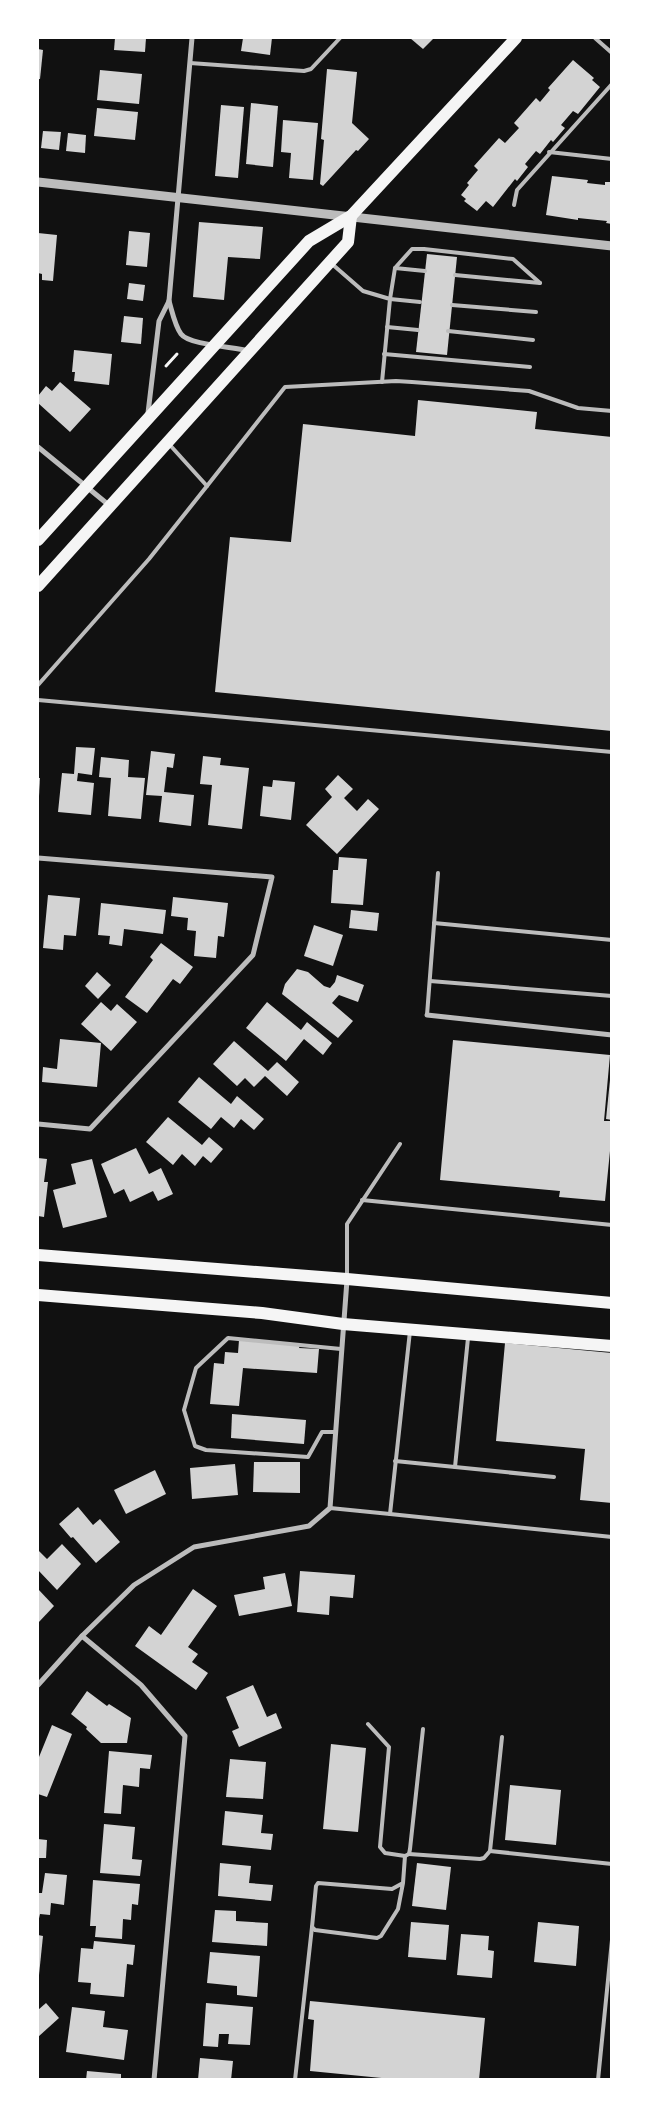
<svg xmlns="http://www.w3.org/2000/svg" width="649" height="2117" font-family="Signika,sans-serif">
  <rect width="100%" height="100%" fill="#111"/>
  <!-- building -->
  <g fill="#d3d3d3">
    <path d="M115 38H146L145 52 114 50Z"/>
    <path d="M243 38H272L270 55 241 51Z"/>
    <path d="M410 38H434L423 49Z"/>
    <path d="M38 49 43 50 40 79H38Z"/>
    <path d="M573 60 594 78 592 80 600 87 578 114 573 111 561 125 565 128 553 142 551 140 540 154 536 151 525 164 528 167 517 181 515 179 493 207 486 201 477 211 464 201 466 199 461 195 469 185 467 183 478 170 474 166 499 138 505 143 519 128 514 123 536 98 540 102 550 90 548 88Z"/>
    <path d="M327 69 357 72 352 123 369 139 358 151 356 150 323 186 320 184 324 140 321 139Z"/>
    <path d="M100 70 142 74 139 104 97 100Z"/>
    <path d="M251 103 278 106 273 167 246 164Z"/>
    <path d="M221 105 244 107 238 178 215 176Z"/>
    <path d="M97 108 138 112 135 140 94 136Z"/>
    <path d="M283 120 318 123 313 180 289 178 291 153 281 152Z"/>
    <path d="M43 131 61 132 59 150 41 148Z"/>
    <path d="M68 133 86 135 85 153 66 151Z"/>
    <path d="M552 176 588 180 587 183 605 185V182H612V224L606 223 607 221 578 218V220L546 215Z"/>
    <path d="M199 222 263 227 260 259 228 257 224 300 193 297Z"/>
    <path d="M129 231 150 233 147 267 126 265Z"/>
    <path d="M38 233 57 235 53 281 42 280V274L38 273Z"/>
    <path d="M427 254 457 257 447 355 416 352Z"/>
    <path d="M129 283 145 285 143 301 127 299Z"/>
    <path d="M124 316 143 318 141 344 121 342Z"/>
    <path d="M74 350 112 354 109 385 74 381 75 372H72Z"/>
    <path d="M60 382 91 409 70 432 38 403V396L46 386 52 391Z"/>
    <path d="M418 400 537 412 535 429 612 437V731L215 692 230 537 291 542 303 424 415 436Z"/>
    <path d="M76 747 95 748 92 775 78 773 77 781 94 783 91 815 58 812 62 773 74 774Z"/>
    <path d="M151 751 175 754 173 768 167 767 164 792 194 795 191 826 159 822 162 796 146 795Z"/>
    <path d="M203 756 221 758 220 765 249 768 242 829 208 825 212 785 200 784Z"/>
    <path d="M101 757 129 760 128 777 145 778 141 819 108 816 111 778 99 777Z"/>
    <path d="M338 775 353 789 344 798 357 811 368 799 379 809 337 854 306 825 332 797 325 789Z"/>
    <path d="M38 778H40L39 796H38Z"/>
    <path d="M273 780 295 782 291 820 260 816 263 786 272 787Z"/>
    <path d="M339 857 367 859 363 905 331 903 333 870H338Z"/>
    <path d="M48 895 80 898 76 936 64 935 63 950 43 948Z"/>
    <path d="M173 897 228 903 224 937 218 936 216 958 194 956 196 931 187 930 188 918 171 916Z"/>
    <path d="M101 903 166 910 163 934 124 929 122 946 109 944 110 936 98 935Z"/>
    <path d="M351 910 379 913 377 931 349 928Z"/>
    <path d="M314 925 343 935 333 966 304 956Z"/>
    <path d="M161 943 193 967 180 984 173 979 147 1013 125 997 153 960 150 957Z"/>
    <path d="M297 969 308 972 324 986 330 988 335 982 337 975 364 985 358 1002 339 995 332 1003 353 1021 338 1038 282 994 285 984Z"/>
    <path d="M97 972 111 985 98 999 85 986Z"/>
    <path d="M101 1002 111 1011 117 1004 137 1022 111 1051 81 1024Z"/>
    <path d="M267 1002 301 1030 307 1022 332 1043 323 1055 304 1039 286 1061 246 1028Z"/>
    <path d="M60 1039 101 1043 97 1087 42 1082 43 1067 57 1069Z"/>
    <path d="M453 1040 610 1055 604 1121H612V1131L605 1201 559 1197 560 1191 440 1180Z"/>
    <path d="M234 1041 268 1071 277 1062 299 1082 287 1096 265 1076 254 1087 245 1078 237 1086 213 1064Z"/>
    <path d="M199 1077 231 1104 237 1096 264 1119 254 1130 241 1119 234 1128 221 1117 211 1129 178 1102Z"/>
    <path d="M610 1080H612V1120L606 1119Z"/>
    <path d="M168 1117 202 1145 209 1137 223 1149 211 1163 203 1156 195 1166 182 1154 173 1165 146 1142Z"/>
    <path d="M136 1148 149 1174 161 1168 173 1194 158 1201 153 1191 130 1202 124 1189 114 1194 101 1164Z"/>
    <path d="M38 1158 47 1159 44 1182H48L44 1217 38 1216Z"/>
    <path d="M92 1159 107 1217 63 1228 53 1190 76 1184 71 1164Z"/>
    <path d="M239 1340 300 1345 299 1348 319 1349 317 1373 243 1368 239 1406 210 1404 214 1363 224 1364 225 1352 238 1353Z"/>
    <path d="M505 1343 612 1353V1503L580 1500 585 1449 496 1441Z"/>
    <path d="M232 1414 306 1420 304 1444 231 1438Z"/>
    <path d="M254 1462H300V1493L253 1492Z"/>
    <path d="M235 1464 238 1495 192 1499 190 1468Z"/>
    <path d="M155 1470 166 1494 126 1514 114 1490Z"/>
    <path d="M78 1507 93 1525 100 1519 120 1542 96 1563 73 1537 71 1538 59 1524Z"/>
    <path d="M62 1544 81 1564 57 1590 38 1570V1550L47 1559Z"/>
    <path d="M300 1571 355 1575 353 1598 330 1596 329 1615 297 1612Z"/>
    <path d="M285 1573 292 1606 239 1616 234 1595 265 1589 263 1577Z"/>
    <path d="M38 1589 54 1606 38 1623Z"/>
    <path d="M193 1589 217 1606 188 1647 198 1654 192 1662 208 1673 196 1690 135 1646 149 1626 161 1635Z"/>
    <path d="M253 1685 267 1717 276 1713 282 1728 239 1747 232 1731 239 1728 226 1697Z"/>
    <path d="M87 1691 107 1706 109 1704 131 1718 127 1743H101L86 1729 87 1727 71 1714Z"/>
    <path d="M52 1725 72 1734 47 1797 38 1794V1756L39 1757Z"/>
    <path d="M331 1744 366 1748 358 1832 323 1829Z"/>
    <path d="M109 1751 152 1755 150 1769 140 1768 139 1787 123 1785 121 1814 104 1813Z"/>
    <path d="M230 1759 266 1762 263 1799 226 1797Z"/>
    <path d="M510 1785 561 1790 556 1845 505 1840Z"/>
    <path d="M225 1811 263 1815 261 1833 273 1834 271 1850 222 1845Z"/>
    <path d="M104 1824 135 1827 132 1859 142 1860 140 1876 100 1873Z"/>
    <path d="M38 1839 47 1840 46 1858H38Z"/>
    <path d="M220 1863 251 1866 249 1883 273 1885 271 1901 218 1896Z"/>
    <path d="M417 1863 451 1867 446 1910 412 1906Z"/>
    <path d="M45 1873 67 1875 64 1905 51 1903 50 1915 40 1914 38 1923V1893H42Z"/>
    <path d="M93 1880 140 1884 138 1905 132 1904 131 1920 123 1919 122 1939 95 1937 96 1926H90Z"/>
    <path d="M215 1910 236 1911V1921L268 1923 267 1946 212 1942Z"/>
    <path d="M411 1922 449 1925 446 1960 408 1957Z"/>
    <path d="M538 1922 579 1926 576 1966 534 1962Z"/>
    <path d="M461 1934 489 1936 488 1950 494 1951 492 1978 457 1975Z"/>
    <path d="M38 1935 43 1936 39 1975H38Z"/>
    <path d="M94 1941 135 1945 133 1965 127 1964 124 1997 90 1994 91 1983 78 1982 81 1948 93 1949Z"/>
    <path d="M210 1952 260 1956 257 1997 237 1995V1986L207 1983Z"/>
    <path d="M310 2001 485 2018 479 2080H402L310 2071 314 2020 308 2019Z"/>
    <path d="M46 2003 59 2018 38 2037V2010Z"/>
    <path d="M206 2003 253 2007 250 2045 228 2044 229 2034H219L218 2047 203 2046Z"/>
    <path d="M72 2007 105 2011 103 2027 128 2030 124 2060 66 2052Z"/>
    <path d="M200 2058 233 2061 231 2080H198Z"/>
    <path d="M87 2071 121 2074V2080H86Z"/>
  </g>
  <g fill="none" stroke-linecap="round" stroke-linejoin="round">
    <!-- path -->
    <path stroke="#f5f5f5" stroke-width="3" d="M166 366 177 354"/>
    <!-- service -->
    <g stroke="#bcbcbc" stroke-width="4">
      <path d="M595 38 612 53"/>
      <path d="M190 63 304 71 311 69 340 38"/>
      <path d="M549 152 612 159"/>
      <path d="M514 205 517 190 612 84"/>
      <path d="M332 264 363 291 390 299 382 382"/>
      <path d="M395 268 412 249H424L513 259 540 283"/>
      <path d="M455 275 540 283"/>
      <path d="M420 302 390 299 395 268 425 271"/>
      <path d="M452 305 536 312"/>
      <path d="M387 327 418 330"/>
      <path d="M448 331 533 340"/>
      <path d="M384 354 530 367"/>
      <path d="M169 444 207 486 285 387 396 381 412 382 529 391 578 408 612 411"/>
      <path d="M38 685 149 559 207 486"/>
      <path d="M38 700 612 752"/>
      <path d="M434 923 612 940"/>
      <path d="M430 981 612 996"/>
      <path d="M427 1015 438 873"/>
      <path d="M362 1200 612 1225"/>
      <path d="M347 1276V1224L400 1144"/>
      <path d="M410 1331 390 1514 612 1537"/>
      <path d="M336 1432H322L308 1457 206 1450 195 1446 184 1410 196 1368 228 1338 341 1349"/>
      <path d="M395 1461 554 1477"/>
      <path d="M455 1467 468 1338"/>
      <path d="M330 1508 390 1514"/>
      <path d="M368 1724 389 1747 380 1847 385 1853 405 1856 409 1854 410 1849 423 1729"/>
      <path d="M490 1851 612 1864"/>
      <path d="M409 1854 480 1859 484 1858 490 1851 502 1737"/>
      <path d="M403 1883 392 1889 318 1883 316 1886 312 1927 315 1930 377 1938 381 1936 398 1909 403 1883 405 1856"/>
      <path d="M295 2080 312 1927"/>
      <path d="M598 2080 612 1940"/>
    </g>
    <!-- minor -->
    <g stroke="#bcbcbc" stroke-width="5">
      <path d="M169 301C172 311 175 326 181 334 189 345 234 347 249 351"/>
      <path d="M148 413 159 321 169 301 192 38"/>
      <path d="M38 447 110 506"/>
      <path d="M38 858 272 877 253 955 90 1129 38 1124"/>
      <path d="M427 1015 612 1035"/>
      <path d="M82 1636 141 1685 185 1736 154 2080"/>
      <path d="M38 1685 82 1636 134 1585 194 1547 309 1526 330 1508 347 1280"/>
    </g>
    <!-- tertiary -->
    <path stroke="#bcbcbc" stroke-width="9" d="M38 182 612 246"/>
    <!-- primary -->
    <g stroke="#f5f5f5" stroke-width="12">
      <path d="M38 540 309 241 351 216 516 38"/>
      <path d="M38 586 348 242 351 216"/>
      <path d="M38 1255 347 1279 612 1303"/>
      <path d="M38 1295 262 1313 343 1324 612 1346"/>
    </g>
  </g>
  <!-- border -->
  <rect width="649" height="2117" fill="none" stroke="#ffffff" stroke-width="78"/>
</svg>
